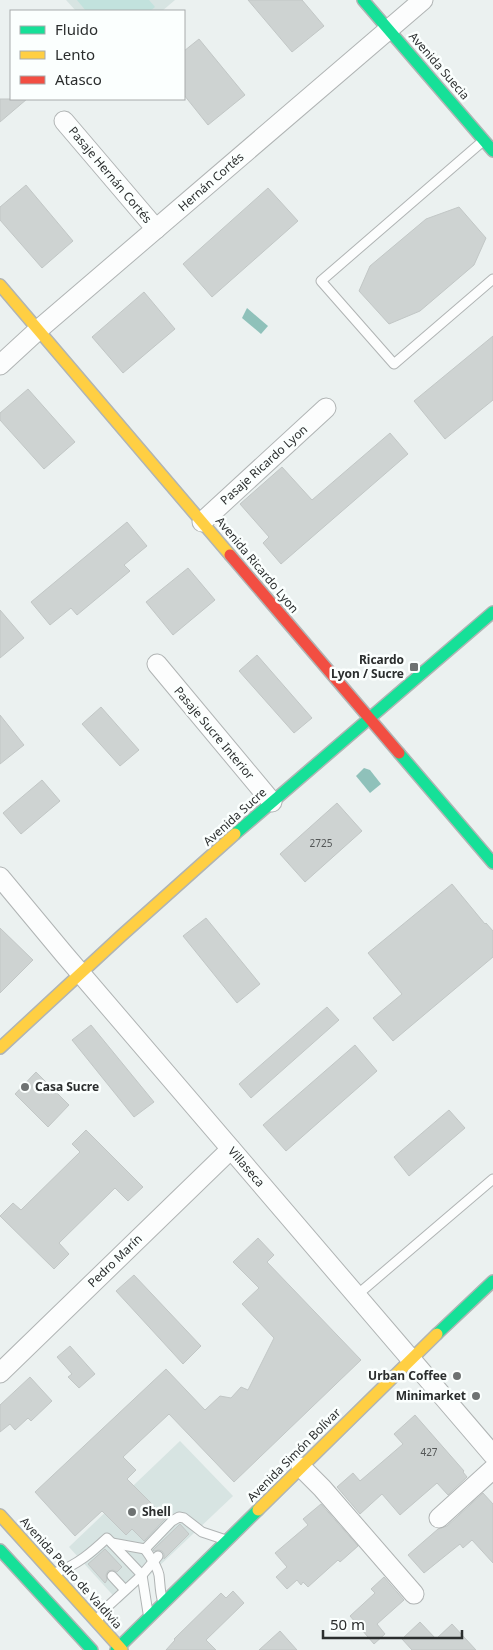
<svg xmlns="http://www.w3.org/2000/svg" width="493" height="1650" font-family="'Noto Sans',sans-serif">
  <rect width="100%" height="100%" fill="#ebf1f0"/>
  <!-- built -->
  <g fill="#d7e4e2">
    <path d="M66 0H175L162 11H76Z"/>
    <path d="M180 1441 233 1496 120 1603 69 1547Z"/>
  </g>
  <!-- green -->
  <path fill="#c2e2dd" d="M77 0H149L155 7 150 11H86Z"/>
  <!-- water -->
  <g fill="#8fc1ba">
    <path d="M247 308 268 326 261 334 242 318Z"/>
    <path d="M364 768 370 770 381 784 370 793 356 776Z"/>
  </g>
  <!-- building -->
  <g fill="#ced3d2" stroke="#c2c7c6">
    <path d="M248 0H302L324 26 292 52Z"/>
    <path d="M199 39 245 95 208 125 184 95V51Z"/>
    <path d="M0 99H27L0 122Z"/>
    <path d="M26 185 73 241 42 268 0 220V207Z"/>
    <path d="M268 188 298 221 212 297 183 264Z"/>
    <path d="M459 207 486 238 474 265 420 311 389 324 359 291 370 266 426 219Z"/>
    <path d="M144 292 175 329 123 373 92 337Z"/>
    <path d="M493 336V400L445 439 414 401Z"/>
    <path d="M28 389 75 442 44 469 0 420V413Z"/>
    <path d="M390 433 408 454 281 564 263 543 269 537 240 504 282 467 312 500Z"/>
    <path d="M127 522 147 546 124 565 130 571 77 615 71 608 50 625 31 602Z"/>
    <path d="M188 568 215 600 173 635 146 602Z"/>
    <path d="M0 610 24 638 0 658Z"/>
    <path d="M257 655 312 718 294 733 239 671Z"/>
    <path d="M101 707 139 750 120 766 82 724Z"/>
    <path d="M0 715 24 745 0 764Z"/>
    <path d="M42 780 60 801 21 834 3 813Z"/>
    <path d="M337 803 362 831 305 882 280 854Z"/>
    <path d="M452 884 485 924 486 923 493 931V957L393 1041 373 1018 402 994 368 953Z"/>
    <path d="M206 918 260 984 237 1003 183 936Z"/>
    <path d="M0 928 33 960 0 993Z"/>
    <path d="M327 1007 339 1020 251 1098 239 1084Z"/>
    <path d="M91 1025 154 1102 134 1117 72 1040Z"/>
    <path d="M355 1045 377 1071 286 1151 263 1125Z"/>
    <path d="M36 1072 69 1105 48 1127 15 1094Z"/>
    <path d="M449 1110 465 1128 409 1176 394 1157Z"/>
    <path d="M86 1130 143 1187 128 1201 115 1188 59 1243 69 1254 54 1269 0 1216 13 1203 21 1210 80 1152 72 1144Z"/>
    <path d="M258 1238 274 1255 267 1262 361 1360 234 1482 169 1414 123 1457 136 1470 127 1479 166 1518 144 1541 132 1529 126 1535 102 1511 75 1536 35 1492 166 1369 205 1410 220 1396 231 1398 241 1387 248 1390 274 1338 242 1304 259 1288 233 1262Z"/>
    <path d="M134 1275 201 1346 183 1364 116 1291Z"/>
    <path d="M70 1346 95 1374 79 1388 68 1377 72 1374 57 1357Z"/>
    <path d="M30 1377 52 1401 31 1421 28 1418 15 1430 10 1424 0 1432V1405Z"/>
    <path d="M415 1415 464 1471 463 1472 467 1477 448 1495 437 1483 400 1515 382 1494 360 1514 337 1487 353 1473 360 1481 403 1444 394 1434Z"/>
    <path d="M483 1493 493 1504V1563L472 1540 463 1548 460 1544 424 1573 408 1555 438 1529 447 1526Z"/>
    <path d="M321 1504 358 1546 340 1562 338 1560 308 1587 303 1582 301 1585 297 1580 287 1589 276 1577 287 1567 275 1553 308 1525 303 1519Z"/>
    <path d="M180 1524 189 1534 164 1559V1554L162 1551 159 1550 154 1551 153 1550Z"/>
    <path d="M105 1549 122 1567 117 1572 113 1570 108 1571 106 1575 107 1580 105 1583 88 1564Z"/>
    <path d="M384 1577 404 1600 377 1624 385 1634 374 1644 350 1616 375 1593 371 1589Z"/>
    <path d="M233 1591 244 1603 206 1640 216 1650H166L175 1640 174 1639 221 1593 226 1598Z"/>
    <path d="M420 1622 436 1639 452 1624 476 1650H412L402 1639Z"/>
    <path d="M280 1631 297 1650H259Z"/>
  </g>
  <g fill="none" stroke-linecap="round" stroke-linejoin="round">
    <!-- lane casing -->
    <g stroke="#b0b4b4" stroke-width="11">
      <g id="lane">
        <path d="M483 141 321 281 394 364 493 279"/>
        <path d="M357 1295 493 1179"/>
        <path d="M112 1543 145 1549 172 1521 179 1517 184 1518 202 1532 223 1539"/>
        <path d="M145 1549C150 1557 157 1565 159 1575 160 1583 160 1591 162 1599"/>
        <path d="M57 1572C77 1565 92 1552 107 1538L142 1575 148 1613"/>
        <path d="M112 1576 125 1590"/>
        <path d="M98 1619 106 1608 142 1575 158 1556"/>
      </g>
    </g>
    <!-- street casing -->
    <g stroke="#b0b4b4" stroke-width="21">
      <g id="street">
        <path d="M64 121 156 229"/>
        <path d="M0 365 38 330 423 0"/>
        <path d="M202 522 326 408"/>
        <path d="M157 664 272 802"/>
        <path d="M0 877 64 954 493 1455"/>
        <path d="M0 1373 231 1149"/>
        <path d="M301 1467 322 1488 414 1594"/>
        <path d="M439 1518 493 1469"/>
      </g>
    </g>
    <!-- fast casing -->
    <g stroke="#b0b4b4" stroke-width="14">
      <g id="fast">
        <path d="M363 0 493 151"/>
        <path d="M399 753 493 863"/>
        <path d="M235 834 493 612"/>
        <path d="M437 1334 493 1281"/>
        <path d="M0 1550 92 1650"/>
        <path d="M116 1650 258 1510"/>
      </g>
    </g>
    <!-- slow casing -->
    <g stroke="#b0b4b4" stroke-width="14">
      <g id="slow">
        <path d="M0 285 230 555"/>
        <path d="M0 1048 121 936 235 834"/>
        <path d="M258 1510 437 1334"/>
        <path d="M0 1515 122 1650"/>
      </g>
    </g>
    <!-- jam casing -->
    <g stroke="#b0b4b4" stroke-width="14">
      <path id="jam" d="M230 555 399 753"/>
    </g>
    <!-- lane -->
    <use href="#lane" stroke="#fcfdfd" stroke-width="9"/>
    <!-- street -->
    <use href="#street" stroke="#fcfdfd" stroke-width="19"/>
    <!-- fast -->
    <use href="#fast" stroke="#16e098" stroke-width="11"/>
    <!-- slow -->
    <use href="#slow" stroke="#ffcf43" stroke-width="11"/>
    <!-- jam -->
    <use href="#jam" stroke="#f24e42" stroke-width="11"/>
  </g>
  <!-- markers -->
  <g fill="#6e7272" stroke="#fbfffe" stroke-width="2">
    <rect x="409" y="662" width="10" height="10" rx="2.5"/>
    <circle cx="25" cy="1087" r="5"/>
    <circle cx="457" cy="1376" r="5"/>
    <circle cx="476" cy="1396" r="5"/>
    <circle cx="132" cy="1512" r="5"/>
  </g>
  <g text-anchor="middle" stroke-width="5" stroke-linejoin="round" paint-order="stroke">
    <!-- number labels -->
    <g font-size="10" fill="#545757">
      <text x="321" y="847">2725</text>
      <text x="429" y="1456">427</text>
    </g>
    <!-- street labels -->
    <g font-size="12" fill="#2b2e2e" stroke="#fbfffe">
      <text transform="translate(439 66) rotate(49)" y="4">Avenida Suecia</text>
      <text transform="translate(110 175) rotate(50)" y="4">Pasaje Hernán Cortés</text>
      <text transform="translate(211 182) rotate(-41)" y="4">Hernán Cortés</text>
      <text transform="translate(264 465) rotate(-42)" y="4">Pasaje Ricardo Lyon</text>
      <text transform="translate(257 565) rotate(50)" y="4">Avenida Ricardo Lyon</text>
      <text transform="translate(214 733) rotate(50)" y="4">Pasaje Sucre Interior</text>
      <text transform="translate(235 817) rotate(-42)" y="4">Avenida Sucre</text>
      <text transform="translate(246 1167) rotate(49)" y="4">Villaseca</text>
      <text transform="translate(115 1261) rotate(-44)" y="4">Pedro Marín</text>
      <text transform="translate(294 1455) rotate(-45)" y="4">Avenida Simón Bolívar</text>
      <text transform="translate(71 1573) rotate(48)" y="4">Avenida Pedro de Valdivia</text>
    </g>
    <!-- poi labels -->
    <g font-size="12" font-weight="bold" fill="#2b2e2e" stroke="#fbfffe" text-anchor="end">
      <text x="404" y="664">Ricardo<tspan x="404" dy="14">Lyon / Sucre</tspan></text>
      <text x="35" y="1091" text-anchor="start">Casa Sucre</text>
      <text x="447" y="1380">Urban Coffee</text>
      <text x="466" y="1400">Minimarket</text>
      <text x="142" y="1516" text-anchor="start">Shell</text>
    </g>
  </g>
  <!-- legend -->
  <rect x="10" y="10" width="175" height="90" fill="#fbfffe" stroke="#a8abab"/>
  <rect x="20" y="26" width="25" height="8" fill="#16e098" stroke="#a8abab"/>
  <text x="55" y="35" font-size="15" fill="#2b2e2e">Fluido</text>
  <rect x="20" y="51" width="25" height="8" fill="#ffcf43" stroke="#a8abab"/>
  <text x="55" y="60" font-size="15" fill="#2b2e2e">Lento</text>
  <rect x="20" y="76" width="25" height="8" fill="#f24e42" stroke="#a8abab"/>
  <text x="55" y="85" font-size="15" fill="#2b2e2e">Atasco</text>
  <!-- scale -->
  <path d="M323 1630v8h139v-8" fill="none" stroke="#2b2e2e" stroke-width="2.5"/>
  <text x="330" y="1630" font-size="15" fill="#2b2e2e" stroke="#fbfffe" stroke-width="4" paint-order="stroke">50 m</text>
</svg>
